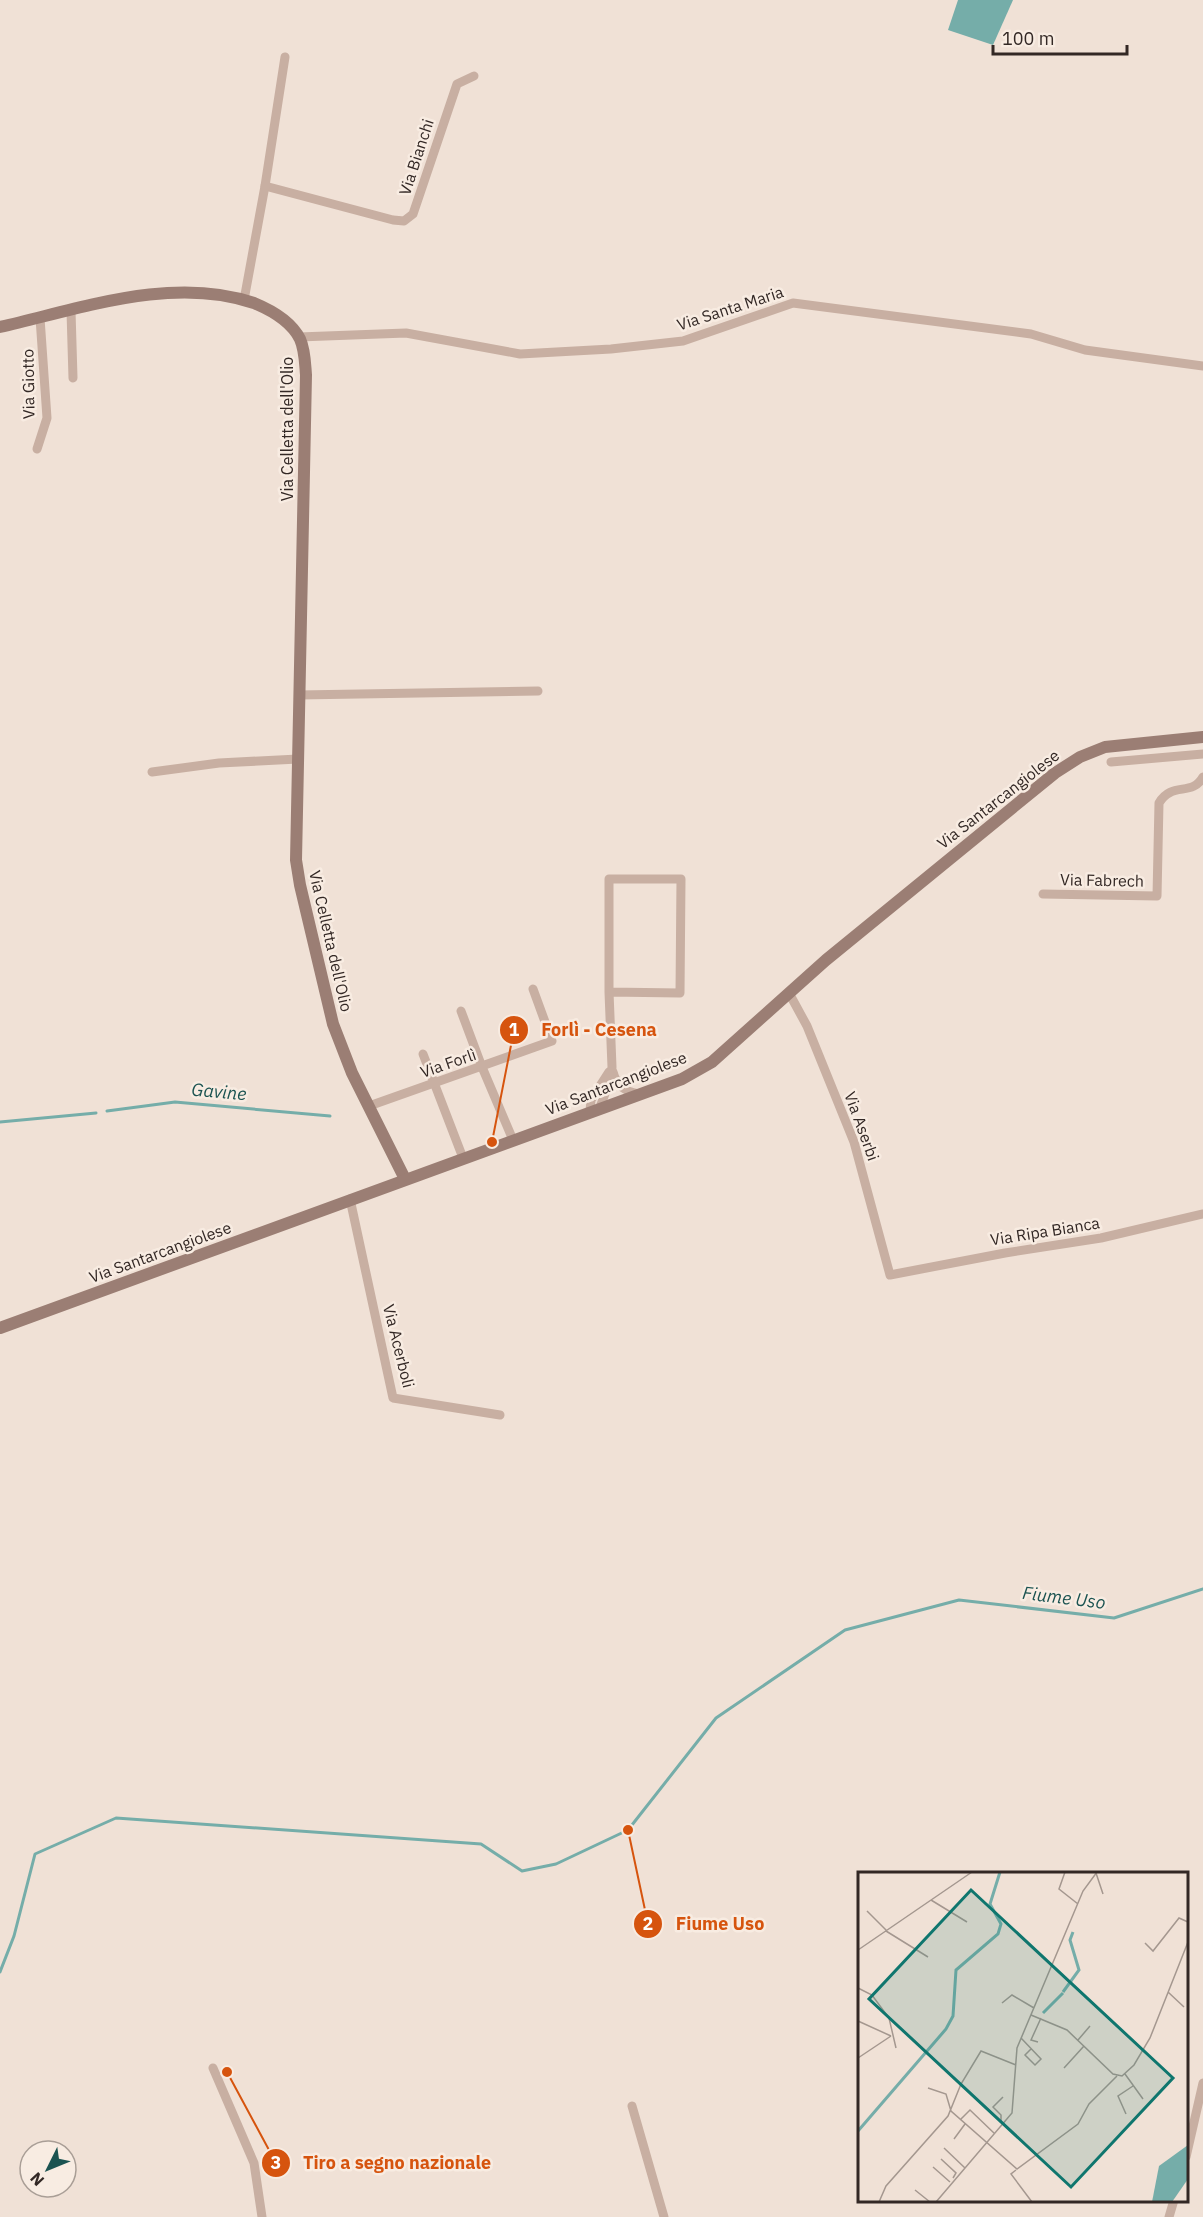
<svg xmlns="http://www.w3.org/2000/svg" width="1203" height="2217" font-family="'IBM Plex Sans',sans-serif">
  <rect width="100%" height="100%" fill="#f0e1d6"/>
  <!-- water -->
  <path fill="#75ada9" d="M958 0H1013L993 45 948 30Z"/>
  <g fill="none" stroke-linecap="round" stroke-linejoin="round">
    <!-- stream -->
    <g stroke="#75ada9" stroke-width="3">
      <path d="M107 1111 175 1102 330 1116"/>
      <path d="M0 1122 96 1113"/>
      <path d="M0 1972 14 1936 35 1854 116 1818 481 1844 522 1871 556 1864 628 1830 716 1718 845 1630 959 1600 1114 1618 1203 1589"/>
    </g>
    <!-- street -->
    <g stroke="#c8afa2" stroke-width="9">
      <path d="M265 186 393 220 404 221 413 214 457 84 474 76"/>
      <path d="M244 300 265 186 285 57"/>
      <path d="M71 311 73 378"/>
      <path d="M299 337 406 333 520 354 611 349 683 341 793 303 1031 334 1085 350 1203 366"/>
      <path d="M37 449 47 418 40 318"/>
      <path d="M299 695 538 691"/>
      <path d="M1111 762 1203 754"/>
      <path d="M152 772 219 763 298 759"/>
      <path d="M1043 894 1157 896 1159 803C1172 781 1192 797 1203 777"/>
      <path d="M789 993 807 1026 854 1142 890 1275 1005 1253 1101 1238 1203 1214"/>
      <path d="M461 1011 482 1067 513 1140"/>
      <path d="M423 1054 463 1158"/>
      <path d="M613 1072C617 1087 625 1091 639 1094"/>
      <path d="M369 1106 552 1041 533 989"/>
      <path d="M600 1107 611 1078 612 1067 609 992V879H681L680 993 609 992"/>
      <path d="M590 1111 591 1100 609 1072"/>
      <path d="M350 1199 393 1398 500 1415"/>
      <path d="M213 2068 254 2163 262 2217"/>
      <path d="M632 2106 664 2217"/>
      <path d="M1186 2157 1203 2083"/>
      <path d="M1169 2217 1174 2200"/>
    </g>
    <!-- secondary -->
    <g stroke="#9b7e74" stroke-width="12">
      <path d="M0 327C80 309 172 275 254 303 271 310 291 321 300 339 305 350 305 363 306 375L296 860 300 885 333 1024 352 1073 405 1179"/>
      <path d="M0 1328 682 1079 712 1062 826 960 1055 773 1080 757 1105 747 1203 737"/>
    </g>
  </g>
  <g text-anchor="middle" stroke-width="5" stroke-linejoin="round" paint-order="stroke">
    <!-- street labels -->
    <g font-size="16" fill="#332825" stroke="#f8ece2">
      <text transform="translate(416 157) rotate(-72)" y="6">Via Bianchi</text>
      <text transform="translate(730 308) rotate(-18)" y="6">Via Santa Maria</text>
      <text transform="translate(28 384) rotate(-91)" y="6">Via Giotto</text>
      <text transform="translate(287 429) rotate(-90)" y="6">Via Celletta dell'Olio</text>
      <text transform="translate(998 799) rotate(-38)" y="6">Via Santarcangiolese</text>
      <text transform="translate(1102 880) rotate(1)" y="6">Via Fabrech</text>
      <text transform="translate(331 941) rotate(77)" y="6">Via Celletta dell'Olio</text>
      <text transform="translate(448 1063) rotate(-19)" y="6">Via Forlì</text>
      <text transform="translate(616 1083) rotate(-21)" y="6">Via Santarcangiolese</text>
      <text transform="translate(862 1126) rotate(70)" y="6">Via Aserbi</text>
      <text transform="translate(1045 1231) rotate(-9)" y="6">Via Ripa Bianca</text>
      <text transform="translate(160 1252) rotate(-20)" y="6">Via Santarcangiolese</text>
      <text transform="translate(399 1346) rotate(76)" y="6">Via Acerboli</text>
    </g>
    <!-- water labels -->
    <g font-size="18" font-style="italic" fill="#1b5351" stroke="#f8ece2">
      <text transform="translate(219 1092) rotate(5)" y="6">Gavine</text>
      <text transform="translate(1064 1598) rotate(7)" y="6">Fiume Uso</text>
    </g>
  </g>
  <!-- overview -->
  <g transform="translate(858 1872)">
    <rect width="330" height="330" fill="#f0e1d6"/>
    <path d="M330 273V307L314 330H294L301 294Z" fill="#75ada9"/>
    <path fill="none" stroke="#75ada9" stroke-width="3" d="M205 120 221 98 212 68 215 60M185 141 205 121M0 259 88 157 95 144 98 98 140 62 143 52 132 32 142 0"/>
    <path fill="none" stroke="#a4978f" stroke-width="1.5" d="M207 0 201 17 220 32M238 1 245 22M73 28 109 50M9 39 29 59M28 59 70 85M287 71 295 79 321 46 330 50M0 78 114 0M0 116 14 123 31 146 38 176M310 120 326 135M144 131 154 123 176 136M173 143 209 158 255 202 264 204 276 193 292 166 330 70M0 149 33 164M163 166 183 187 177 193 167 183 173 177M220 168 232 154M180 170 173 168 183 146M0 186 33 164M206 196 226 174M267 202 285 227M70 216 88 222 93 239 159 297 220 252 231 232 259 204M268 242 260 224 275 214M102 248 112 238 137 262M143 250V243L135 235 145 225M96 267 107 252M86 276 107 296M83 287 98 301 95 306M75 295 92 310M158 298 153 302 174 330M57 318 72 330M21 330 28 314 90 244 103 212 123 179 158 193M78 330 154 241 159 176 225 19 239 0"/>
    <path fill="#0f766e" fill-opacity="0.15" stroke="#0f766e" stroke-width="3" d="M113 18 315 206 213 315 11 127Z"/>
    <rect width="330" height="330" fill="none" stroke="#332825" stroke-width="3"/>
  </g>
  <!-- callouts -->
  <path fill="none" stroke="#d6540e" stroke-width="2" d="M492 1142L514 1030M628 1830L648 1924M227 2072L276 2163"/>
  <g fill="#d6540e" stroke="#f8ece2" stroke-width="2">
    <circle cx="492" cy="1142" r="6"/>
    <circle cx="628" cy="1830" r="6"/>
    <circle cx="227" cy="2072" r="6"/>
    <circle cx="514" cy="1030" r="15"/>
    <circle cx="648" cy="1924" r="15"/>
    <circle cx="276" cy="2163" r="15"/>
  </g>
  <g font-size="18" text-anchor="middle" font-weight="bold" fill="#fff">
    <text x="514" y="1036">1</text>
    <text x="648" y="1930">2</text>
    <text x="276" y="2169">3</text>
  </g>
  <g font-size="18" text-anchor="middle" font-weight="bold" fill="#d6540e" stroke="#f8ece2" stroke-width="5" stroke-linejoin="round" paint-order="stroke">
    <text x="599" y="1036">Forlì - Cesena</text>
    <text x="720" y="1930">Fiume Uso</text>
    <text x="397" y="2169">Tiro a segno nazionale</text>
  </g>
  <!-- north arrow -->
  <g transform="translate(48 2169) rotate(227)"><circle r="28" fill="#f8ece2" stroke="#a99e96" stroke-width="1.5"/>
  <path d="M0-4.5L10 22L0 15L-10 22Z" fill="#1b5351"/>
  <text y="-9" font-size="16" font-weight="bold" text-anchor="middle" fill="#332825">N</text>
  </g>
  <!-- scale -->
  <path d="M993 45v9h134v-9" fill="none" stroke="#332825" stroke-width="3"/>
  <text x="1002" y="45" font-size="18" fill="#332825" stroke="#f8ece2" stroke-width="4.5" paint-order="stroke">100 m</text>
</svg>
